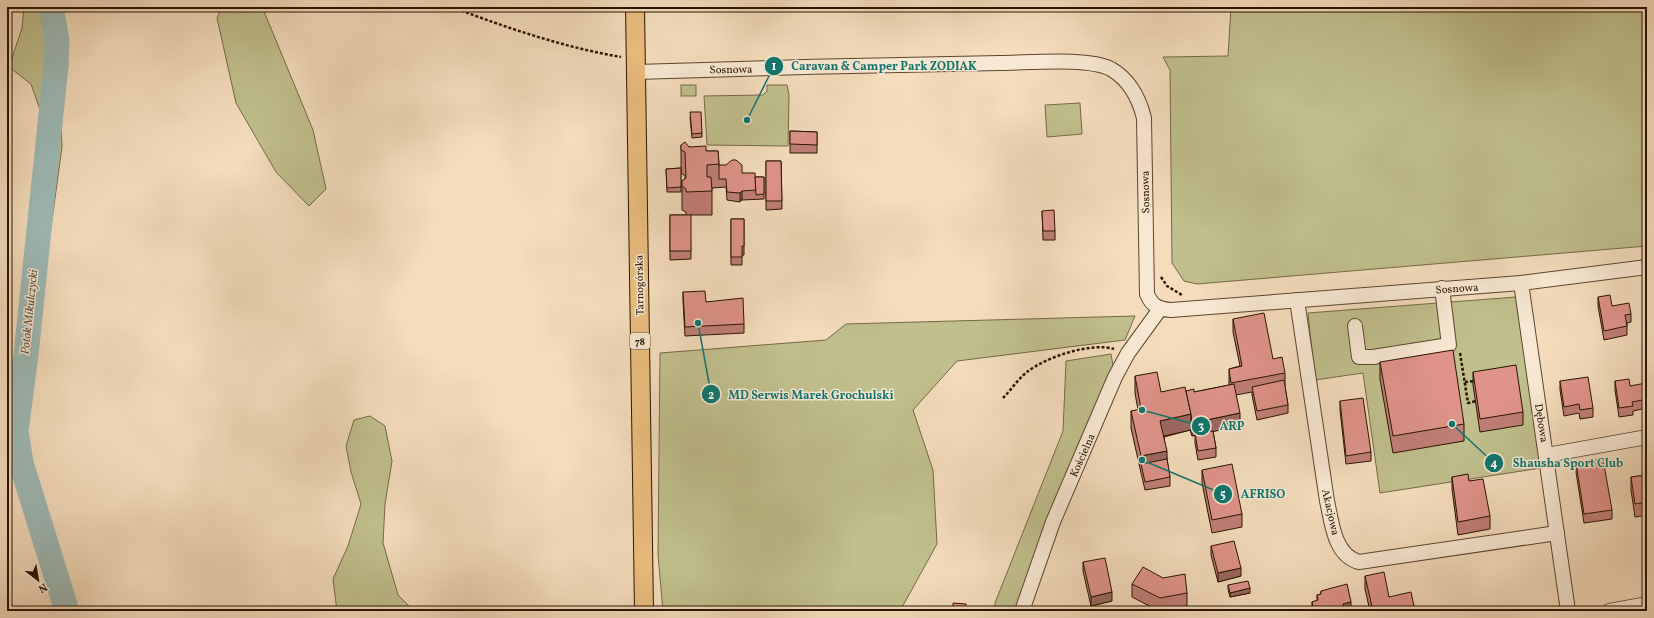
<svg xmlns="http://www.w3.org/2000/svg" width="1654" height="618" font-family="Vollkorn,serif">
  <rect width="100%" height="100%" fill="#f4dcbc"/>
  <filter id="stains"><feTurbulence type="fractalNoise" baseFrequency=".005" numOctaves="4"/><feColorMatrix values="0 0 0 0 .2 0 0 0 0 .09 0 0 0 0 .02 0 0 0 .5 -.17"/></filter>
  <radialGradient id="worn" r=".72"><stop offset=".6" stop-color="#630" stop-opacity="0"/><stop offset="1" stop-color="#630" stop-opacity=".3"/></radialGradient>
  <!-- green -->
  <g fill="#c0bf8d" stroke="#746a46">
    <path d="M24 7H61L64 18 68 65 60 96 62 147 24 424 40 498 75 611H56L13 474 7 441 14 367 43 118 31 84 9 67 22 28Z"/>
    <path d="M222 7H262L263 9 313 130 326 189 309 206 276 172 236 103 217 18Z"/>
    <path d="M1231 7H1647V246L1197 284 1184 281 1172 263 1170 70 1163 57 1228 56Z"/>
    <rect x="681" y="85" width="15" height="11"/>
    <path d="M767 85H787L789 95 788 146 707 145 704 96 763 95 767 91Z"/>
    <path d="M1080 103 1082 134 1047 137 1045 105Z"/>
    <path d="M1516 297 1541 468 1380 493 1363 373 1315 380 1308 313Z"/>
    <path d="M1135 316 1125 340 957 361 913 410 933 470 937 544 900 611H663L658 555 660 353 826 340 846 324Z"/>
    <path d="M1111 354 1115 377 1022 611H994L995 603 1063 431 1066 361Z"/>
    <path d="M370 416 385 426 392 461 385 504 383 543 398 595 414 611H337L333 579 348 546 361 504 351 472 346 446 354 420Z"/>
  </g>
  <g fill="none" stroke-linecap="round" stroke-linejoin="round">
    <!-- river -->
    <path stroke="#9dbab7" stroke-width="25" d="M51 7 57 40 56 66 26 355 16 431 21 463 67 611"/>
    <!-- minor casing -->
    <g stroke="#5c462f" stroke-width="16">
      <g id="minor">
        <path d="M636 72C757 68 879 65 1000 63 1028 63 1088 57 1111 69 1130 80 1139 98 1144 118L1147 294C1152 306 1158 309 1171 310L1521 283 1647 267"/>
        <path d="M1521 283 1568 611"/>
        <path d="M1297 300 1327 501C1332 523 1334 555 1359 562L1557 533"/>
        <path d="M1355 326 1359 357H1373L1449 345 1442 288"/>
        <path d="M1547 455 1647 437"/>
        <path d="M1022 611 1053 522 1115 377 1128 353 1160 309"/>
        <path d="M1609 611 1647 604"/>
      </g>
    </g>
    <!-- major casing -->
    <g stroke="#291400" stroke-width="20">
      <path id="major" d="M635 7 644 611"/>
    </g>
    <!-- path -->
    <g stroke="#291400" stroke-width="2.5" stroke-dasharray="3 2" stroke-linecap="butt">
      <path d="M452 7C507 28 563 47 621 57"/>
      <path d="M1161 277 1167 286 1182 295"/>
      <path d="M1460 353 1468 403 1476 401"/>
      <path d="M1465 382 1475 381"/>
      <path d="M1003 398C1011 390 1018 379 1027 372 1046 357 1091 342 1114 349"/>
    </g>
    <!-- minor -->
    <use href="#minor" stroke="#f8e8d3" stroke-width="14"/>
    <!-- major -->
    <use href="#major" stroke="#eabe7e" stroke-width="18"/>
  </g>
  <!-- wall -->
  <g fill="#c07e77" stroke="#291400">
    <path d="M690 117 702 133V137L692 138Z"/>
    <path d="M790 131 817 132V153H790Z"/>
    <path d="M681 145 706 151H718L719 165 742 173 755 177H764V199L742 200 740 202 727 200 726 187 712 188V215H690L691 259 670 260V215H686V212L682 210V181L685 179V176L681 173Z"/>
    <path d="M766 161H781L782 209 766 210Z"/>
    <path d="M681 168V192H667L666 169Z"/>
    <path d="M1042 211 1055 231V240H1043Z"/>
    <path d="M731 219H744V255H742V265H731Z"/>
    <path d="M683 292 706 302 744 324V333L685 336 683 301Z"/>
    <path d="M1598 297 1612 306 1631 314V322L1627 323V335L1604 340 1598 306Z"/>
    <path d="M1233 319 1273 359 1285 373V386L1288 405V413L1257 420 1252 395V392L1236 395 1240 426 1213 431 1216 448V457L1198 460 1195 443V435L1192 436 1190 430 1164 437 1167 459 1170 477V486L1145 490 1141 473 1131 428V411L1138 410 1135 393V376L1161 392 1186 391 1194 392 1229 385V369L1240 366 1233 332Z"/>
    <path d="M1380 362 1464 424V441L1393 453 1380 379Z"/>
    <path d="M1473 372 1523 412V425L1480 432 1473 385Z"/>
    <path d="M1560 381 1593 408V417L1580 419 1579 413 1564 416 1560 390Z"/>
    <path d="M1615 381 1630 386 1647 388V408L1633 411V415L1619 417 1615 390Z"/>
    <path d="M1340 401 1371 452V461L1346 464 1340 410Z"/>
    <path d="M1576 463 1612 510V519L1584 523 1576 472Z"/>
    <path d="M1202 470 1242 514V527L1212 533 1202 483Z"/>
    <path d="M1647 475V515L1635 517 1631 490V477Z"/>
    <path d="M1452 477 1469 481 1490 516V529L1458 535 1452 489Z"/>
    <path d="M1211 546 1241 576 1218 582 1211 555Z"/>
    <path d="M1083 562 1112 601 1091 606 1083 571Z"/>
    <path d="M1365 576 1389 597 1415 611H1370L1365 589Z"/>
    <path d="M1132 584 1187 593V606L1159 611 1132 597Z"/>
    <path d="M1228 585 1250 593 1230 597 1228 589Z"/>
    <path d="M1321 591 1351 610 1348 611H1312V602L1317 601V595L1321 594Z"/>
  </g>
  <!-- shaded-wall -->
  <g fill="#9c6761" stroke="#291400">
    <path d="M742 191V200L740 202V193Z"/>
    <path d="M1240 413V426L1192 436V423Z"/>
    <path d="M1191 414V430L1160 437V421Z"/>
    <path d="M1167 451V468L1141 464V456Z"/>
    <path d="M1241 568V576L1218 582V573Z"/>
    <path d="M1250 588V593L1230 597V593Z"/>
    <path d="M1112 592V601L1091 606V597Z"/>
    <path d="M1351 602V610L1348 611H1330L1343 604Z"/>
  </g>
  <!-- building -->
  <g fill="#df938a" stroke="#291400">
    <path d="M690 112H701L702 133 692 134Z"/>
    <path d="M790 131 817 132V145L790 144Z"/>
    <path d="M685 142 689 147 706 146V151H718L719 164 707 165V177H711L712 191 686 192V189L682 186V181L686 178 685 152 681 150V145Z"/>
    <path d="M732 160H736L742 165V173H755L756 190 742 191 740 193 727 192 726 179H719V165H726Z"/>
    <path d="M766 161H781L782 201H766Z"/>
    <path d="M681 168V187L667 188 666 169Z"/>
    <path d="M755 177H764V194L756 195Z"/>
    <path d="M1054 210 1055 231H1043L1042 211Z"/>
    <rect x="670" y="215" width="21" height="36"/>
    <path d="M731 219H744V246H742V257H731Z"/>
    <path d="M705 291 706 302 743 298 744 324 685 327 683 292Z"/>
    <path d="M1610 295 1612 306 1629 303 1631 314 1625 315 1627 326 1604 331 1598 297Z"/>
    <path d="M1264 313 1273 359 1282 357 1285 373 1231 383 1229 369 1242 366 1233 319Z"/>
    <path d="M1453 350 1464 424 1393 436 1380 362Z"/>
    <path d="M1516 365 1523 412 1480 419 1473 372Z"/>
    <path d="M1157 372 1161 392 1185 387 1191 414 1160 421 1167 451 1141 456 1131 411 1141 409 1135 376Z"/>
    <path d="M1588 377 1593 408 1580 410 1579 404 1564 407 1560 381Z"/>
    <path d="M1629 379 1630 386 1646 383 1647 388V399L1632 402 1633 406 1619 408 1615 381Z"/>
    <path d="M1284 380 1288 405 1257 411 1252 387Z"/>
    <path d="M1234 384 1240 413 1192 423 1191 414 1186 391 1194 389V392Z"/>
    <path d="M1363 398 1371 452 1346 456 1340 401Z"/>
    <path d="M1213 431 1216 448 1198 451 1195 434Z"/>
    <path d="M1167 459 1170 477 1145 482 1141 464Z"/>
    <path d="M1603 459 1612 510 1584 514 1576 463Z"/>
    <path d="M1232 464 1242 514 1212 520 1202 470Z"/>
    <path d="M1468 474 1469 481 1483 479 1490 516 1458 522 1452 477Z"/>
    <path d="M1647 475V502L1635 504 1631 477Z"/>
    <path d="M1234 541 1241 568 1218 573 1211 546Z"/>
    <path d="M1105 558 1112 592 1091 597 1083 562Z"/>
    <path d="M1143 567 1163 578 1185 574 1187 593 1160 598 1132 584Z"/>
    <path d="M1384 572 1389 597 1411 592 1415 611H1373L1365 576Z"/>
    <path d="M1248 581 1250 588 1230 593 1228 585Z"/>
    <path d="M1347 584 1351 602 1343 604 1344 608 1330 611H1314L1312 602 1318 600 1317 595 1321 594V591Z"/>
    <path d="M953 603 966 604V609L983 610V611H953Z"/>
  </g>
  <g text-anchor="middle" stroke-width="3" stroke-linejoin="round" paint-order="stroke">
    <!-- shield labels -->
    <rect fill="#f8e8d3" stroke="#67543f" stroke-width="1" x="630" y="333" width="20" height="16" rx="3"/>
    <g font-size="10" font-weight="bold" fill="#291400">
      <text x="640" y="345">78</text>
    </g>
    <!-- street labels -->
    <g font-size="11" fill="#291400" stroke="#f8e8d3">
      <text transform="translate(731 69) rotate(-1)" y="4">Sosnowa</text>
      <text transform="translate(1145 192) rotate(-91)" y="4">Sosnowa</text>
      <text transform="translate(639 285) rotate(-91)" y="4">Tarnogórska</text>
      <text transform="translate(1457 288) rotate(-4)" y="4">Sosnowa</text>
      <text transform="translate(1542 423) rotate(81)" y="4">Dębowa</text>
      <text transform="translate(1082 455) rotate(-66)" y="4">Kościelna</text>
      <text transform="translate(1331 512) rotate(77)" y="4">Akacjowa</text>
    </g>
    <!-- water labels -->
    <g font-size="12" font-style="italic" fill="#524e40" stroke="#f8e8d3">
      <text transform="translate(29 312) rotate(-84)" y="4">Potok Mikulczycki</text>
    </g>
  </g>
  <!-- callouts -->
  <path fill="none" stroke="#0f766e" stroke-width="1.5" d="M747 120L774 66M698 323L711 394M1142 410L1201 426M1452 424L1494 463M1142 460L1223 494"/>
  <g fill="#0f766e" stroke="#f8e8d3" stroke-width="1.5">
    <circle cx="747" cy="120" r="4"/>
    <circle cx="698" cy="323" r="4"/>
    <circle cx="1142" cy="410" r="4"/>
    <circle cx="1452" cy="424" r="4"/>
    <circle cx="1142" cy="460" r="4"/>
    <circle cx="774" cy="66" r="10"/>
    <circle cx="711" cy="394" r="10"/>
    <circle cx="1201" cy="426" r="10"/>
    <circle cx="1494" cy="463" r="10"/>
    <circle cx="1223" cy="494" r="10"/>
  </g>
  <g font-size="12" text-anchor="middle" font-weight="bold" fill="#fff">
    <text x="774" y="70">1</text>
    <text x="711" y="399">2</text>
    <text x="1201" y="430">3</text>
    <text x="1494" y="467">4</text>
    <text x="1223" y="498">5</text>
  </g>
  <g font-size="12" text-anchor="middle" font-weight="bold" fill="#0f766e" stroke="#f8e8d3" stroke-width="3" stroke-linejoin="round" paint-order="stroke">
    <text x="884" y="70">Caravan &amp; Camper Park ZODIAK</text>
    <text x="811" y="399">MD Serwis Marek Grochulski</text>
    <text x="1232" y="430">ARP</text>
    <text x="1568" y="467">Shausha Sport Club</text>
    <text x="1263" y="498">AFRISO</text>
  </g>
  <!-- margin -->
  <rect width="1654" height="618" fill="none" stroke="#f4dcbc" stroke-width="24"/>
  <rect x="8" y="8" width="1638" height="602" fill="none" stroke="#291400" stroke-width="2"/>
  <rect x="12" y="12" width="1630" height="594" fill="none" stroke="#291400"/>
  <!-- north arrow -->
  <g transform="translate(38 580) rotate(149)" stroke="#f8e8d3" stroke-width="3" paint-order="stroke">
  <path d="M0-3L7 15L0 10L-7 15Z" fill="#291400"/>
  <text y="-6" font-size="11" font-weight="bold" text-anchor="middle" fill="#291400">N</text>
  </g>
  <rect width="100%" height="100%" filter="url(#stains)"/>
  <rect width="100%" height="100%" fill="url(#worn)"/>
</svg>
